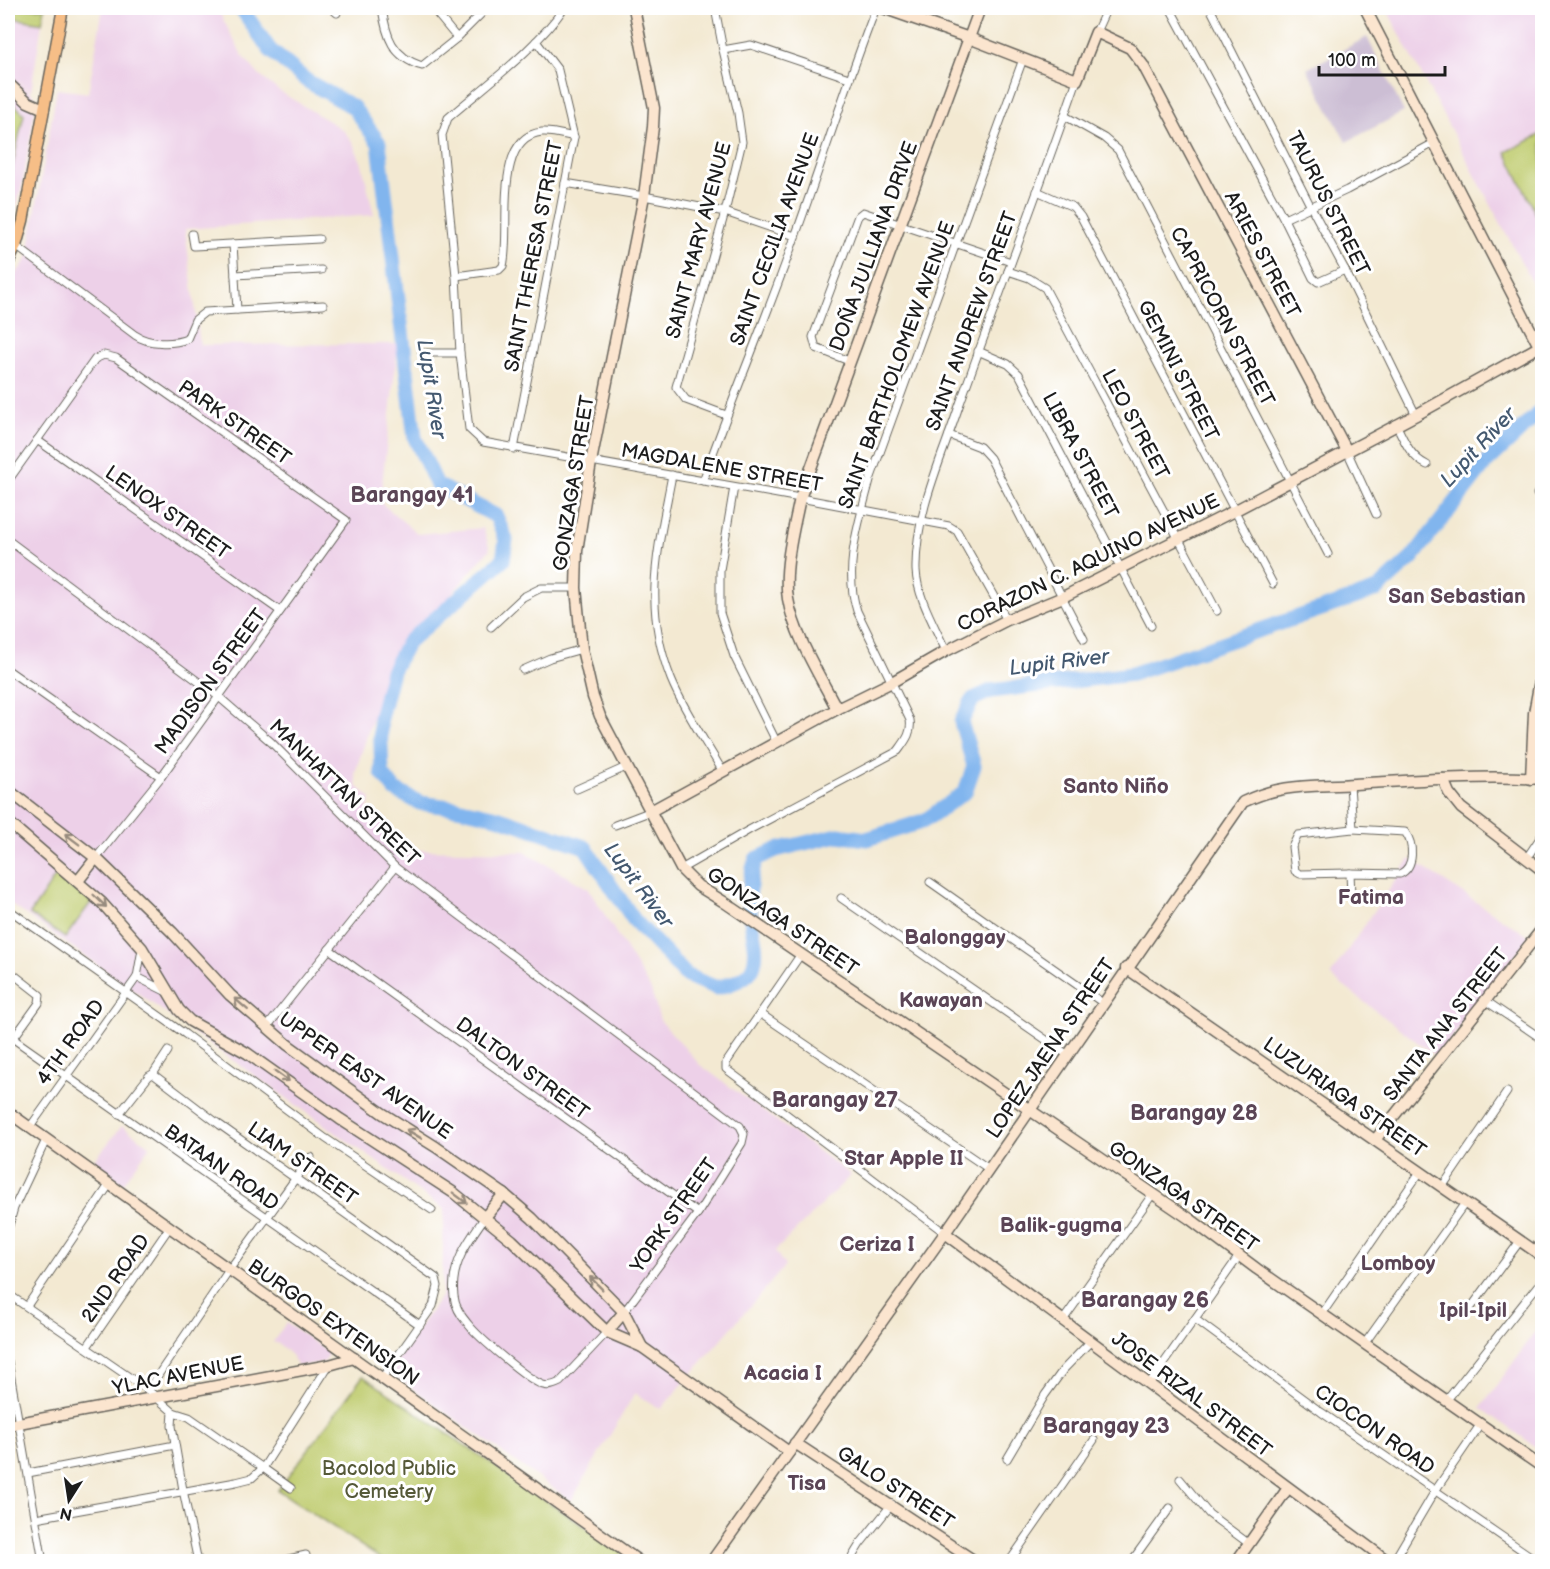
<svg xmlns="http://www.w3.org/2000/svg" width="1550" height="1569" font-family="'Balsamiq Sans',sans-serif">
  <rect width="100%" height="100%" fill="#fff"/>
  <filter id="ink" filterUnits="userSpaceOnUse"><feTurbulence type="fractalNoise" baseFrequency=".0167" numOctaves="2"/><feDisplacementMap in="SourceGraphic" scale="12" xChannelSelector="R" yChannelSelector="G"/><feConvolveMatrix kernelMatrix="1 2 1 2 8 2 1 2 1" color-interpolation-filters="sRGB"/></filter>
  <filter id="wash" filterUnits="userSpaceOnUse"><feTurbulence type="fractalNoise" baseFrequency=".008" numOctaves="4" result="noise"/><feDisplacementMap in="SourceGraphic" scale="24" xChannelSelector="R" yChannelSelector="G"/><feGaussianBlur stdDeviation="1.35" result="paint"/><feColorMatrix in="noise" values="0 0 0 0 0 0 0 0 0 0 0 0 0 0 0 0 0 1.4 0 .05"/><feComposite in="paint" operator="in"/></filter>
  <g filter="url(#wash)">
    <rect width="100%" height="100%" fill="#f3e9d2"/>
    <!-- built -->
    <g fill="#edd0e8">
      <path d="M103 8H217L242 55 260 76 279 91 343 130 353 143 362 164 374 215 185 229 200 345 398 344 380 502 418 534 483 528 490 549 448 598 406 640 388 670 355 773 357 786 371 799 367 809 413 850 525 852 589 889 651 990 660 1020 700 1065 851 1175 775 1251 785 1266 661 1409 635 1393 571 1501 388 1371 442 1295 444 1209 8 902V285L27 259 57 89 88 93Z"/>
      <path d="M1386 8H1542V296L1539 295Z"/>
      <path d="M8 17 42 23 31 91 13 76 37 98 22 186 8 237Z"/>
      <path d="M1410 859 1530 937 1437 1057 1330 976Z"/>
      <path d="M122 1126 150 1146 123 1184 93 1162Z"/>
      <path d="M1542 1322V1451L1481 1408Z"/>
      <path d="M286 1323 328 1352 325 1362 298 1366 291 1355 279 1344 273 1342Z"/>
    </g>
    <!-- industrial -->
    <path fill="#ccbed4" d="M1367 37 1404 112 1346 142 1307 69Z"/>
    <!-- green -->
    <g fill="#becb6c" stroke="#6d7444" stroke-width="1.5">
      <path d="M8 8H45L42 23 8 17Z"/>
      <path d="M8 98 24 114 8 186Z"/>
      <path d="M1542 134V226L1506 152Z"/>
      <path d="M59 871 92 901 65 938 30 914Z"/>
      <path d="M363 1376 635 1561H384L278 1490Z"/>
    </g>
    <g fill="none" stroke-linecap="round" stroke-linejoin="round">
      <!-- river -->
      <path stroke="#81b5ee" stroke-width="15" d="M241 8 270 50 307 81 353 107 379 143 415 438 437 485 496 516 506 540 503 560 408 642 392 671 380 718 382 773 395 790 420 803 457 808 497 817 585 847 634 920 687 976 717 988C729 984 747 980 753 967 759 952 753 936 751 920 748 900 749 878 756 859L776 850 838 835 867 839 924 821 965 792 974 766 961 722 973 699 991 691 1132 674 1377 590 1412 558 1486 463 1542 410"/>
    </g>
  </g>
  <g filter="url(#ink)">
    <g fill="none" stroke-linecap="round" stroke-linejoin="round">
      <!-- street casing -->
      <g stroke="#67645c" stroke-width="9">
        <g id="street">
          <path d="M331 8 337 13"/>
          <path d="M382 8C386 36 392 57 422 66L457 38 487 8"/>
          <path d="M435 8 438 15 457 38"/>
          <path d="M564 8C536 49 486 85 448 118L442 135 456 276 460 353 469 429 483 442 800 498 949 526 957 531 1007 620"/>
          <path d="M715 8 723 50 738 113 742 142 725 212 676 387 686 400 726 415"/>
          <path d="M1170 8 1284 219 1313 278 1318 282 1345 270"/>
          <path d="M1210 8 1311 207 1345 270 1416 415"/>
          <path d="M1096 32 1107 8"/>
          <path d="M723 50 751 45 849 78"/>
          <path d="M1065 116 1104 138 1118 150 1328 554"/>
          <path d="M565 183 644 196 725 212 795 236"/>
          <path d="M1037 191 1073 207 1081 217 1273 584"/>
          <path d="M1284 219 1347 190 1434 143"/>
          <path d="M192 234 194 246 319 239"/>
          <path d="M233 244 237 310"/>
          <path d="M16 246 135 335C148 344 172 345 187 339L195 320 205 312 323 305"/>
          <path d="M1008 271 1029 278 1045 288 1217 611"/>
          <path d="M235 275 321 270"/>
          <path d="M456 276 499 270 503 266C512 232 491 137 542 132 552 131 564 135 574 137"/>
          <path d="M978 351 1008 364 1019 374 1151 626"/>
          <path d="M422 353H460"/>
          <path d="M849 361 816 348 813 337 858 216 863 212 1011 262"/>
          <path d="M1396 424C1404 440 1410 457 1427 465"/>
          <path d="M949 435 980 447 990 458 1084 639"/>
          <path d="M37 440 280 611"/>
          <path d="M514 449 574 137 558 70 536 41"/>
          <path d="M1347 451 1376 514"/>
          <path d="M672 475C658 550 642 605 671 679 684 711 706 742 723 772"/>
          <path d="M8 481 95 359 104 355 116 358 346 520 161 777 96 858"/>
          <path d="M703 481C732 398 767 317 796 234 823 159 847 82 876 8"/>
          <path d="M734 487 720 570V613L734 656 777 743"/>
          <path d="M1537 494 1542 499"/>
          <path d="M8 540 219 697 271 742 395 867 740 1126 744 1134 742 1143 698 1213 624 1312"/>
          <path d="M491 627 523 597 541 588H576"/>
          <path d="M946 651C935 626 917 597 916 570 915 514 941 460 958 409 997 299 1039 190 1077 80"/>
          <path d="M8 670 161 777"/>
          <path d="M523 670 550 658 582 649"/>
          <path d="M1350 785 1353 829 1405 832C1414 844 1415 867 1400 874L1350 873 1351 895"/>
          <path d="M577 789 626 767"/>
          <path d="M615 825 649 812"/>
          <path d="M1526 859 1542 835"/>
          <path d="M681 869 749 830 898 751C906 740 912 733 910 720L857 611C843 568 859 522 870 480L1023 59"/>
          <path d="M1350 873 1300 874 1295 871 1292 847 1298 835 1353 829"/>
          <path d="M930 882 1103 1003"/>
          <path d="M841 898 1068 1055"/>
          <path d="M8 909 185 1034 325 1138 432 1210"/>
          <path d="M329 949 698 1213"/>
          <path d="M801 954 726 1063V1069L945 1233"/>
          <path d="M8 970 40 995 39 1003 13 1039"/>
          <path d="M137 977 167 992"/>
          <path d="M1486 1001 1542 1039"/>
          <path d="M761 1014 989 1169"/>
          <path d="M267 1027 395 867"/>
          <path d="M8 1035 420 1325"/>
          <path d="M153 1074 168 1051"/>
          <path d="M119 1114 149 1076 153 1074 220 1125 436 1278 438 1286 433 1306 382 1378"/>
          <path d="M30 1127 137 977 142 949"/>
          <path d="M1442 1187 1507 1092"/>
          <path d="M485 1217C468 1241 450 1265 454 1296 455 1307 461 1316 468 1324 478 1337 528 1380 543 1385 549 1387 554 1385 560 1382L607 1332"/>
          <path d="M8 1229 14 1208 46 1140"/>
          <path d="M8 1294 148 1390 173 1412 189 1417 263 1468 329 1365"/>
          <path d="M27 1306 109 1185"/>
          <path d="M1467 1313 1520 1241"/>
          <path d="M1322 1314 1420 1172"/>
          <path d="M1064 1319 1152 1195"/>
          <path d="M1195 1319 1321 1412 1539 1562"/>
          <path d="M1365 1343 1465 1203"/>
          <path d="M87 1347 169 1228"/>
          <path d="M8 1361 43 1562"/>
          <path d="M1149 1384 1239 1256"/>
          <path d="M148 1390 229 1270 311 1157"/>
          <path d="M1446 1401 1542 1280"/>
          <path d="M173 1412 172 1426 183 1490 198 1562"/>
          <path d="M1007 1459 1045 1395 1063 1370 1091 1341"/>
          <path d="M28 1473 175 1445"/>
          <path d="M1180 1479 1209 1514 1248 1543"/>
          <path d="M36 1518 236 1482 252 1478 263 1468 291 1488"/>
          <path d="M276 1562 306 1555"/>
          <path d="M849 1562 860 1544 892 1504"/>
          <path d="M1009 1562 1094 1440"/>
          <path d="M1131 1562 1170 1508"/>
          <path d="M1393 1562 1435 1491 1480 1425"/>
        </g>
      </g>
      <!-- secondary casing -->
      <g stroke="#67645c" stroke-width="13">
        <g id="secondary">
          <path d="M634 8 654 108 653 127 644 196 591 462 577 551 576 588 582 649 593 697 600 716 681 869 698 886 724 902 1190 1219 1257 1269 1542 1467"/>
          <path d="M883 8 969 38 1077 80 1096 32 1130 48 1143 65 1347 451"/>
          <path d="M1365 8 1542 352"/>
          <path d="M8 83 28 102 44 109"/>
          <path d="M837 709C820 676 794 635 788 599 783 569 794 527 800 498L980 8"/>
          <path d="M1443 779 1449 793 1461 808 1542 870"/>
          <path d="M1531 779 1534 713 1542 670"/>
          <path d="M8 790 96 858 172 932 230 995 288 1045 382 1113 436 1147 504 1194 532 1218 624 1312 642 1347"/>
          <path d="M649 812 837 709 892 682 946 651 1007 620 1063 597 1234 511 1416 415 1542 345"/>
          <path d="M8 822 102 903 142 948 179 1010 190 1021 247 1053 340 1119 454 1193 512 1240 607 1332 642 1347 789 1452"/>
          <path d="M78 881 96 858"/>
          <path d="M1126 968 1542 1256"/>
          <path d="M8 1112 640 1562"/>
          <path d="M1375 1140 1542 929"/>
          <path d="M485 1217 504 1194"/>
          <path d="M945 1233 1389 1562"/>
          <path d="M607 1332 624 1312"/>
          <path d="M8 1425 329 1365 354 1358"/>
          <path d="M795 1443 976 1562"/>
          <path d="M711 1562 945 1233 1243 802C1282 783 1313 787 1355 784 1417 780 1480 775 1542 779"/>
          <path d="M1236 1562 1288 1488"/>
        </g>
      </g>
      <!-- primary casing -->
      <g stroke="#67645c" stroke-width="13">
        <path id="primary" d="M8 264 16 246 23 221 63 8"/>
      </g>
      <!-- street -->
      <use href="#street" stroke="#fff" stroke-width="7"/>
      <!-- secondary -->
      <use href="#secondary" stroke="#fbe5cf" stroke-width="10"/>
      <!-- primary -->
      <use href="#primary" stroke="#f6be87" stroke-width="10"/>
    </g>
    <!-- one-way arrows -->
    <defs><path id="oneway-shaft" d="M-6 0H5M1.5-3L5.5 0L1.5 3" fill="none" stroke-width="1.6" stroke-linecap="round" stroke-linejoin="round" transform="scale(1.5)"/></defs>
    <g stroke="#978b7e">
      <use href="#oneway-shaft" transform="translate(72 839) rotate(-143)"/>
      <use href="#oneway-shaft" transform="translate(100 901) rotate(44)"/>
      <use href="#oneway-shaft" transform="translate(241 1004) rotate(-139)"/>
      <use href="#oneway-shaft" transform="translate(282 1076) rotate(36)"/>
      <use href="#oneway-shaft" transform="translate(414 1134) rotate(-149)"/>
      <use href="#oneway-shaft" transform="translate(460 1198) rotate(37)"/>
      <use href="#oneway-shaft" transform="translate(596 1283) rotate(-135)"/>
    </g>
  </g>
  <g text-anchor="middle" stroke-width="6" stroke-linejoin="round" paint-order="stroke">
    <!-- street labels -->
    <g font-size="20" fill="#1c1c1c" stroke="#fff">
      <text transform="translate(1329 203) rotate(63)" y="7">TAURUS STREET</text>
      <text transform="translate(774 239) rotate(-70)" y="7">SAINT CECILIA AVENUE</text>
      <text transform="translate(698 240) rotate(-75)" y="7">SAINT MARY AVENUE</text>
      <text transform="translate(873 246) rotate(-70)" y="7">DOÑA JULLIANA DRIVE</text>
      <text transform="translate(1263 254) rotate(62)" y="7">ARIES STREET</text>
      <text transform="translate(533 256) rotate(-79)" y="7">SAINT THERESA STREET</text>
      <text transform="translate(1223 316) rotate(62)" y="7">CAPRICORN STREET</text>
      <text transform="translate(971 321) rotate(-70)" y="7">SAINT ANDREW STREET</text>
      <text transform="translate(896 365) rotate(-70)" y="7">SAINT BARTHOLOMEW AVENUE</text>
      <text transform="translate(1179 370) rotate(63)" y="7">GEMINI STREET</text>
      <text transform="translate(235 422) rotate(35)" y="7">PARK STREET</text>
      <text transform="translate(1136 424) rotate(62)" y="7">LEO STREET</text>
      <text transform="translate(1081 455) rotate(62)" y="7">LIBRA STREET</text>
      <text transform="translate(722 467) rotate(10)" y="7">MAGDALENE STREET</text>
      <text transform="translate(573 483) rotate(-81)" y="7">GONZAGA STREET</text>
      <text transform="translate(168 512) rotate(35)" y="7">LENOX STREET</text>
      <text transform="translate(1088 562) rotate(-26)" y="7">CORAZON C. AQUINO AVENUE</text>
      <text transform="translate(210 681) rotate(-54)" y="7">MADISON STREET</text>
      <text transform="translate(345 792) rotate(44)" y="7">MANHATTAN STREET</text>
      <text transform="translate(783 921) rotate(34)" y="7">GONZAGA STREET</text>
      <text transform="translate(1445 1024) rotate(-52)" y="7">SANTA ANA STREET</text>
      <text transform="translate(70 1042) rotate(-54)" y="7">4TH ROAD</text>
      <text transform="translate(1050 1048) rotate(-56)" y="7">LOPEZ JAENA STREET</text>
      <text transform="translate(523 1068) rotate(36)" y="7">DALTON STREET</text>
      <text transform="translate(366 1075) rotate(35)" y="7">UPPER EAST AVENUE</text>
      <text transform="translate(1345 1097) rotate(35)" y="7">LUZURIAGA STREET</text>
      <text transform="translate(303 1163) rotate(35)" y="7">LIAM STREET</text>
      <text transform="translate(222 1167) rotate(35)" y="7">BATAAN ROAD</text>
      <text transform="translate(1184 1196) rotate(35)" y="7">GONZAGA STREET</text>
      <text transform="translate(673 1215) rotate(-55)" y="7">YORK STREET</text>
      <text transform="translate(115 1278) rotate(-55)" y="7">2ND ROAD</text>
      <text transform="translate(334 1322) rotate(35)" y="7">BURGOS EXTENSION</text>
      <text transform="translate(178 1375) rotate(-11)" y="7">YLAC AVENUE</text>
      <text transform="translate(1192 1394) rotate(37)" y="7">JOSE RIZAL STREET</text>
      <text transform="translate(1375 1429) rotate(35)" y="7">CIOCON ROAD</text>
      <text transform="translate(896 1487) rotate(33)" y="7">GALO STREET</text>
    </g>
    <!-- park labels -->
    <g font-size="20" fill="#555938" stroke="#fff">
      <text x="389" y="1475">Bacolod Public<tspan x="389" dy="23">Cemetery</tspan></text>
    </g>
    <!-- water labels -->
    <g font-size="21" font-style="italic" fill="#445970" stroke="#fff">
      <text transform="translate(432 389) rotate(81)" y="7">Lupit River</text>
      <text transform="translate(1478 447) rotate(-47)" y="7">Lupit River</text>
      <text transform="translate(1059 662) rotate(-7)" y="7">Lupit River</text>
      <text transform="translate(639 885) rotate(53)" y="7">Lupit River</text>
    </g>
    <!-- neighbourhood labels -->
    <g font-size="21" font-weight="bold" fill="#5b4556" stroke="#fff">
      <text x="1457" y="603">San Sebastian</text>
      <text x="1116" y="793">Santo Niño</text>
      <text x="1371" y="904">Fatima</text>
      <text x="955" y="944">Balonggay</text>
      <text x="941" y="1007">Kawayan</text>
      <text x="904" y="1165">Star Apple II</text>
      <text x="1061" y="1232">Balik-gugma</text>
      <text x="877" y="1251">Ceriza I</text>
      <text x="1398" y="1270">Lomboy</text>
      <text x="1473" y="1317">Ipil-Ipil</text>
      <text x="783" y="1380">Acacia I</text>
      <text x="807" y="1490">Tisa</text>
    </g>
    <!-- quarter labels -->
    <g font-size="22" font-weight="bold" fill="#5b4556" stroke="#fff">
      <text x="412" y="502">Barangay 41</text>
      <text x="835" y="1107">Barangay 27</text>
      <text x="1194" y="1120">Barangay 28</text>
      <text x="1145" y="1307">Barangay 26</text>
      <text x="1106" y="1433">Barangay 23</text>
    </g>
  </g>
  <!-- margin -->
  <rect width="1550" height="1569" fill="none" stroke="#fff" stroke-width="30"/>
  <!-- north arrow -->
  <g transform="translate(69 1500) rotate(192)" stroke="#ffffff" stroke-width="4.5" paint-order="stroke">
  <path d="M0-4.5L10 22L0 15L-10 22Z" fill="#1c1c1c"/>
  <text y="-9" font-size="16" font-weight="bold" text-anchor="middle" fill="#1c1c1c">N</text>
  </g>
  <!-- scale -->
  <path d="M1319 66v9h126v-9" fill="none" stroke="#1c1c1c" stroke-width="3"/>
  <text x="1328" y="66" font-size="18" fill="#1c1c1c" stroke="#ffffff" stroke-width="4.5" paint-order="stroke">100 m</text>
</svg>
